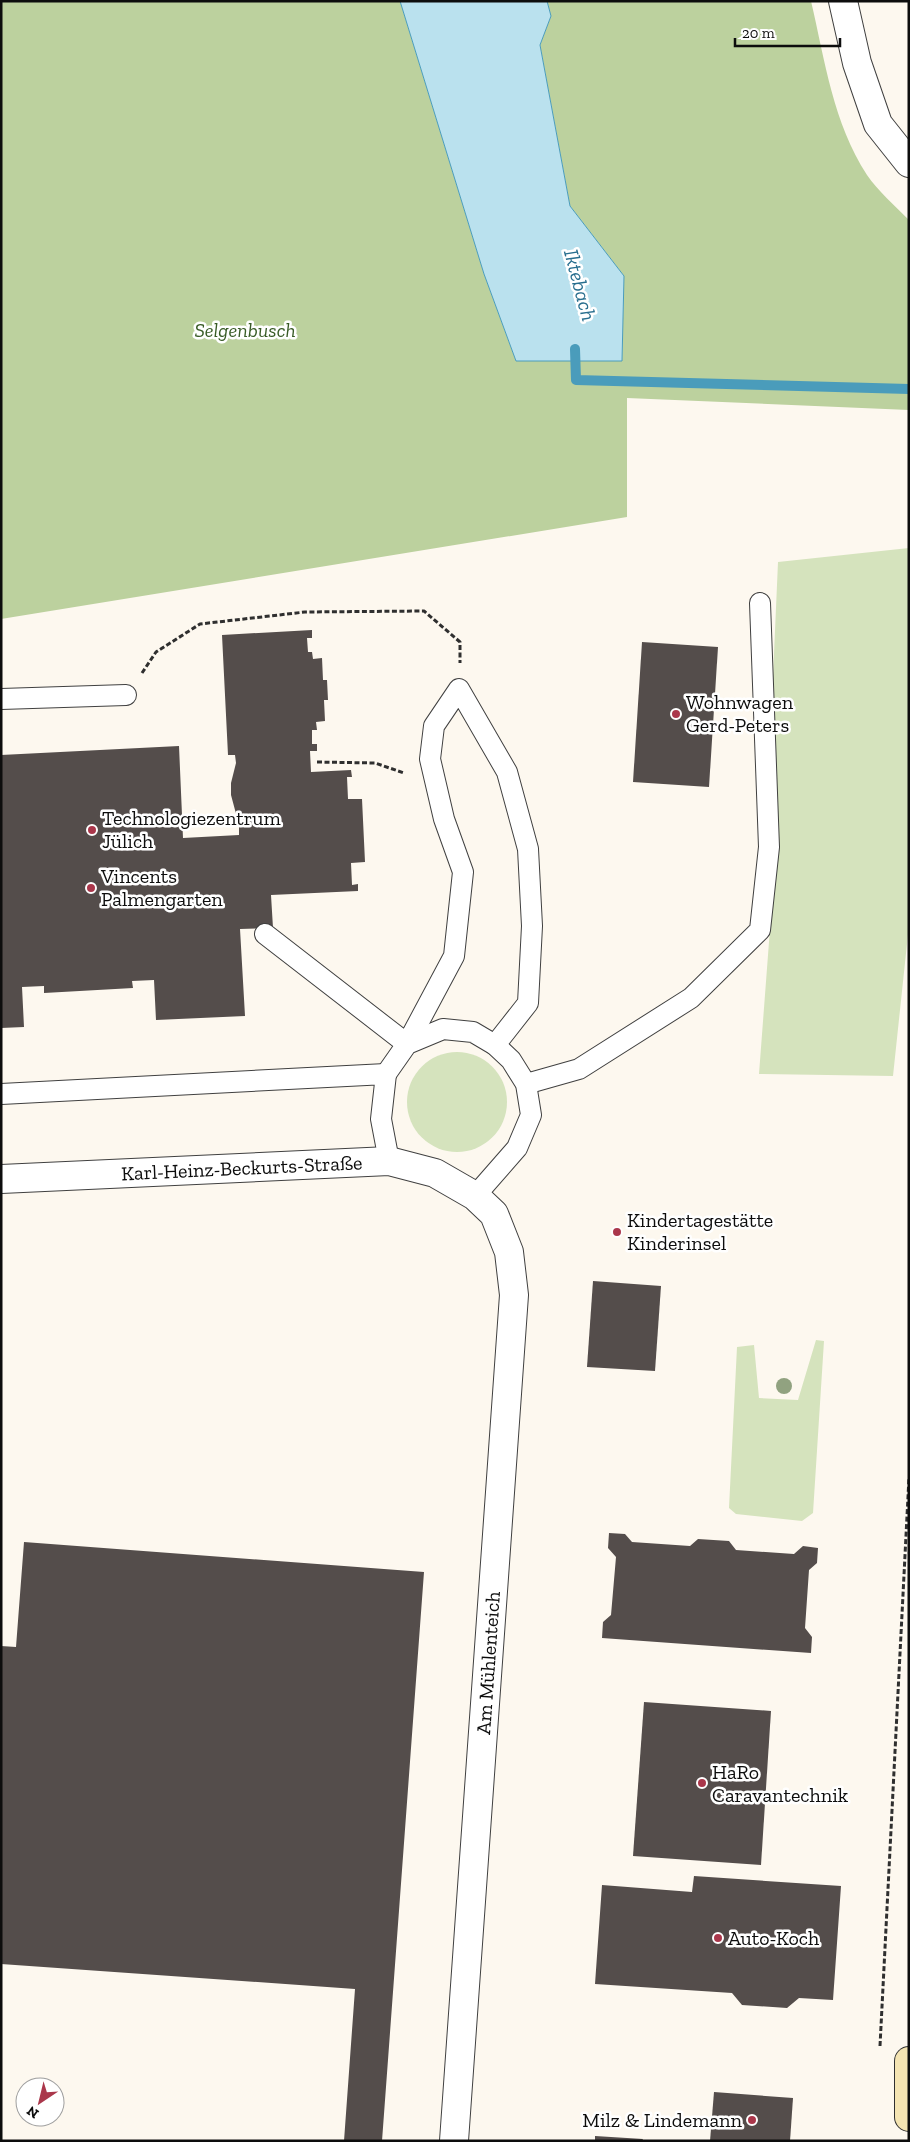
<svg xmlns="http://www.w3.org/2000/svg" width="910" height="2142" font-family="'Zilla Slab',serif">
  <rect width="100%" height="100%" fill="#fdf8ef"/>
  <!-- green -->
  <g fill="#d5e3bd">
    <path d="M909 548V925L893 1076 759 1074 778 823 769 768 778 562Z"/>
    <circle cx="457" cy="1102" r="50"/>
    <path d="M816 1340 824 1341 813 1513 802 1521 736 1514 729 1508 737 1347 754 1345 759 1398 798 1400Z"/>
  </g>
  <!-- forest -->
  <path fill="#bcd19e" d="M1 1H400L484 274 516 361H622L624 276 570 206 540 45 551 16 547 1H811C825 61 833 123 867 175 878 191 895 206 909 220V410L627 398V517L1 619Z"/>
  <!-- water -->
  <path fill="#bae1ee" stroke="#4a9cbb" d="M400 1H547L551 16 540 45 570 206 624 276 622 361H516L484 274Z"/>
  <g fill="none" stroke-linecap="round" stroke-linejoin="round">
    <!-- stream -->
    <path stroke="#4a9cbb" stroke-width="10" d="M575 349 576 380 909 389"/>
  </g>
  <!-- building -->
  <g fill="#544d4b">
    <path d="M312 630V638H307L308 652H312L313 659 322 658 323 680H327L328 700H324L325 721 316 722 317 730H312V744H317V751H310L311 772 351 770 352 777H347L348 799H362L365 862 351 863 352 885 358 884V891L271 895 273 928 240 929 245 1016 156 1020 154 980 132 981 133 988 44 993V986L22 987 24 1027 1 1028V755L179 746 183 838 239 835V825L231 795V783L236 763 235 755H228L222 635Z"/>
    <path d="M642 642 718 647 709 787 633 782Z"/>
    <path d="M593 1281 661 1286 655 1371 587 1367Z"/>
    <path d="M609 1533 625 1534 632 1542 690 1546 698 1539 729 1541 736 1550 794 1554 803 1546 818 1548 817 1563 809 1570 805 1628 812 1637 811 1653 602 1638 603 1622 611 1615 616 1557 608 1548Z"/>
    <path d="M24 1542 424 1572 382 2141H344L355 1989 1 1964V1646L16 1647Z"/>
    <path d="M644 1702 771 1711 761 1865 633 1856Z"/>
    <path d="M694 1876 841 1886 833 2000 799 1998 787 2008 742 2005 732 1993 595 1984 602 1885 692 1892Z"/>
    <path d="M714 2092 793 2098 790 2141H710Z"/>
    <path d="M595 2136 643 2139 642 2141H595Z"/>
  </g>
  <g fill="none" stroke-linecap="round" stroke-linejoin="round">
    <!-- service casing -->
    <g stroke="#404040" stroke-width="22">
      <g id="service">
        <path d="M1 699 126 695"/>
        <path d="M265 934 407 1044 454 956 463 872 444 819 430 759 434 726 459 689 507 772 528 849 532 926 528 1003 495 1045"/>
        <path d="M386 1074 407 1044 443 1029 473 1032 495 1045 511 1060 526 1084 531 1115 517 1148 475 1196"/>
        <path d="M526 1084 579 1069 691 998 760 930 769 847 760 603"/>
        <path d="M1 1094 386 1074 381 1119 389 1161"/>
      </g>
    </g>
    <!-- minor casing -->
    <g stroke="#404040" stroke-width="30">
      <g id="minor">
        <path d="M843 1 857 63 878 124 909 163"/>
        <path id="s1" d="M1 1179 389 1161 435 1173 475 1196 494 1214 509 1252 514 1295 454 2141"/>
      </g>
    </g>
    <!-- secondary casing -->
    <g stroke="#2f2f2f" stroke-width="30">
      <path id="secondary" d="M909 2061V2117"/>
    </g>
    <!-- path -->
    <g stroke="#2f2f2f" stroke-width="3" stroke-dasharray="5 2.5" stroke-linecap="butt">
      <path d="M142 673 156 652 200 624 305 612 424 611 460 642V663"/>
      <path d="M317 762 375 763 404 773"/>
      <path d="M880 2046 909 1477"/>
    </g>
    <!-- service -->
    <use href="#service" stroke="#fff" stroke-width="20"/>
    <!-- minor -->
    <use href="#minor" stroke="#fff" stroke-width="28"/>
    <!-- secondary -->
    <use href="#secondary" stroke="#f4e4b2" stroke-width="28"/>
  </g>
  <!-- trees -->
  <circle fill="#91a280" cx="784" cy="1386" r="8"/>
  <!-- markers -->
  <g fill="#aa374b" stroke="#fff" stroke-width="2">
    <circle cx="676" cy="714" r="5"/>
    <circle cx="92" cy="830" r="5"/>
    <circle cx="91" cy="888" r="5"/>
    <circle cx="617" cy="1232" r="5"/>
    <circle cx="702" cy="1783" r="5"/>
    <circle cx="718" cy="1938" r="5"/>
    <circle cx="752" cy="2120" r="5"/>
  </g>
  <g text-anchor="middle" stroke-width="5" stroke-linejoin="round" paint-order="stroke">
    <!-- park labels -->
    <g font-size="20" font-style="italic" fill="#385b26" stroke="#fff">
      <text x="245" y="337">Selgenbusch</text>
    </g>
    <!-- poi labels -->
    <g font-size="20" fill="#0d0d0d" stroke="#fff" text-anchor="start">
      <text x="686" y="709">Wohnwagen<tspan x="686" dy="23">Gerd-Peters</tspan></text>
      <text x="102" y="825">Technologiezentrum<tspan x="102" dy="23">Jülich</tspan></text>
      <text x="101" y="883">Vincents<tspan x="101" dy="23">Palmengarten</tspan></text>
      <text x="627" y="1227">Kindertagestätte<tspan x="627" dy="23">Kinderinsel</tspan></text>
      <text x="712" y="1779">HaRo<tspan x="712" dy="23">Caravantechnik</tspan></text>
      <text x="728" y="1945">Auto-Koch</text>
      <text x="742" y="2127" text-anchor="end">Milz &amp; Lindemann</text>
    </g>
    <!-- street labels -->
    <g font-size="20" fill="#0d0d0d" stroke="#fff">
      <text dy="7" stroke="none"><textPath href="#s1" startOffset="241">Karl-Heinz-Beckurts-Straße</textPath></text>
      <text transform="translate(488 1663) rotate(-86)" y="7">Am Mühlenteich</text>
    </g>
    <!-- water labels -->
    <g font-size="21" font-style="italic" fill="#276e8e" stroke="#fff">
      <text transform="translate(580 285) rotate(75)" y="7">Iktebach</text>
    </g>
  </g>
  <!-- border -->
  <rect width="910" height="2142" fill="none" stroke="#0d0d0d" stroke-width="5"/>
  <!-- north arrow -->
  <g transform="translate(40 2102) rotate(215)"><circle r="24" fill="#ffffff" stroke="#9e9e9e"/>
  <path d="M0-4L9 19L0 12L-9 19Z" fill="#aa374b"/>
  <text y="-8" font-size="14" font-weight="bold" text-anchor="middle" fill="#0d0d0d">N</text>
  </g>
  <!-- scale -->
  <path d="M735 38v8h105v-8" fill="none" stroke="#0d0d0d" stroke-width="2.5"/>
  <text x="742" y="38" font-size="15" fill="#0d0d0d" stroke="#ffffff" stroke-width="4" paint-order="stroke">20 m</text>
</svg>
